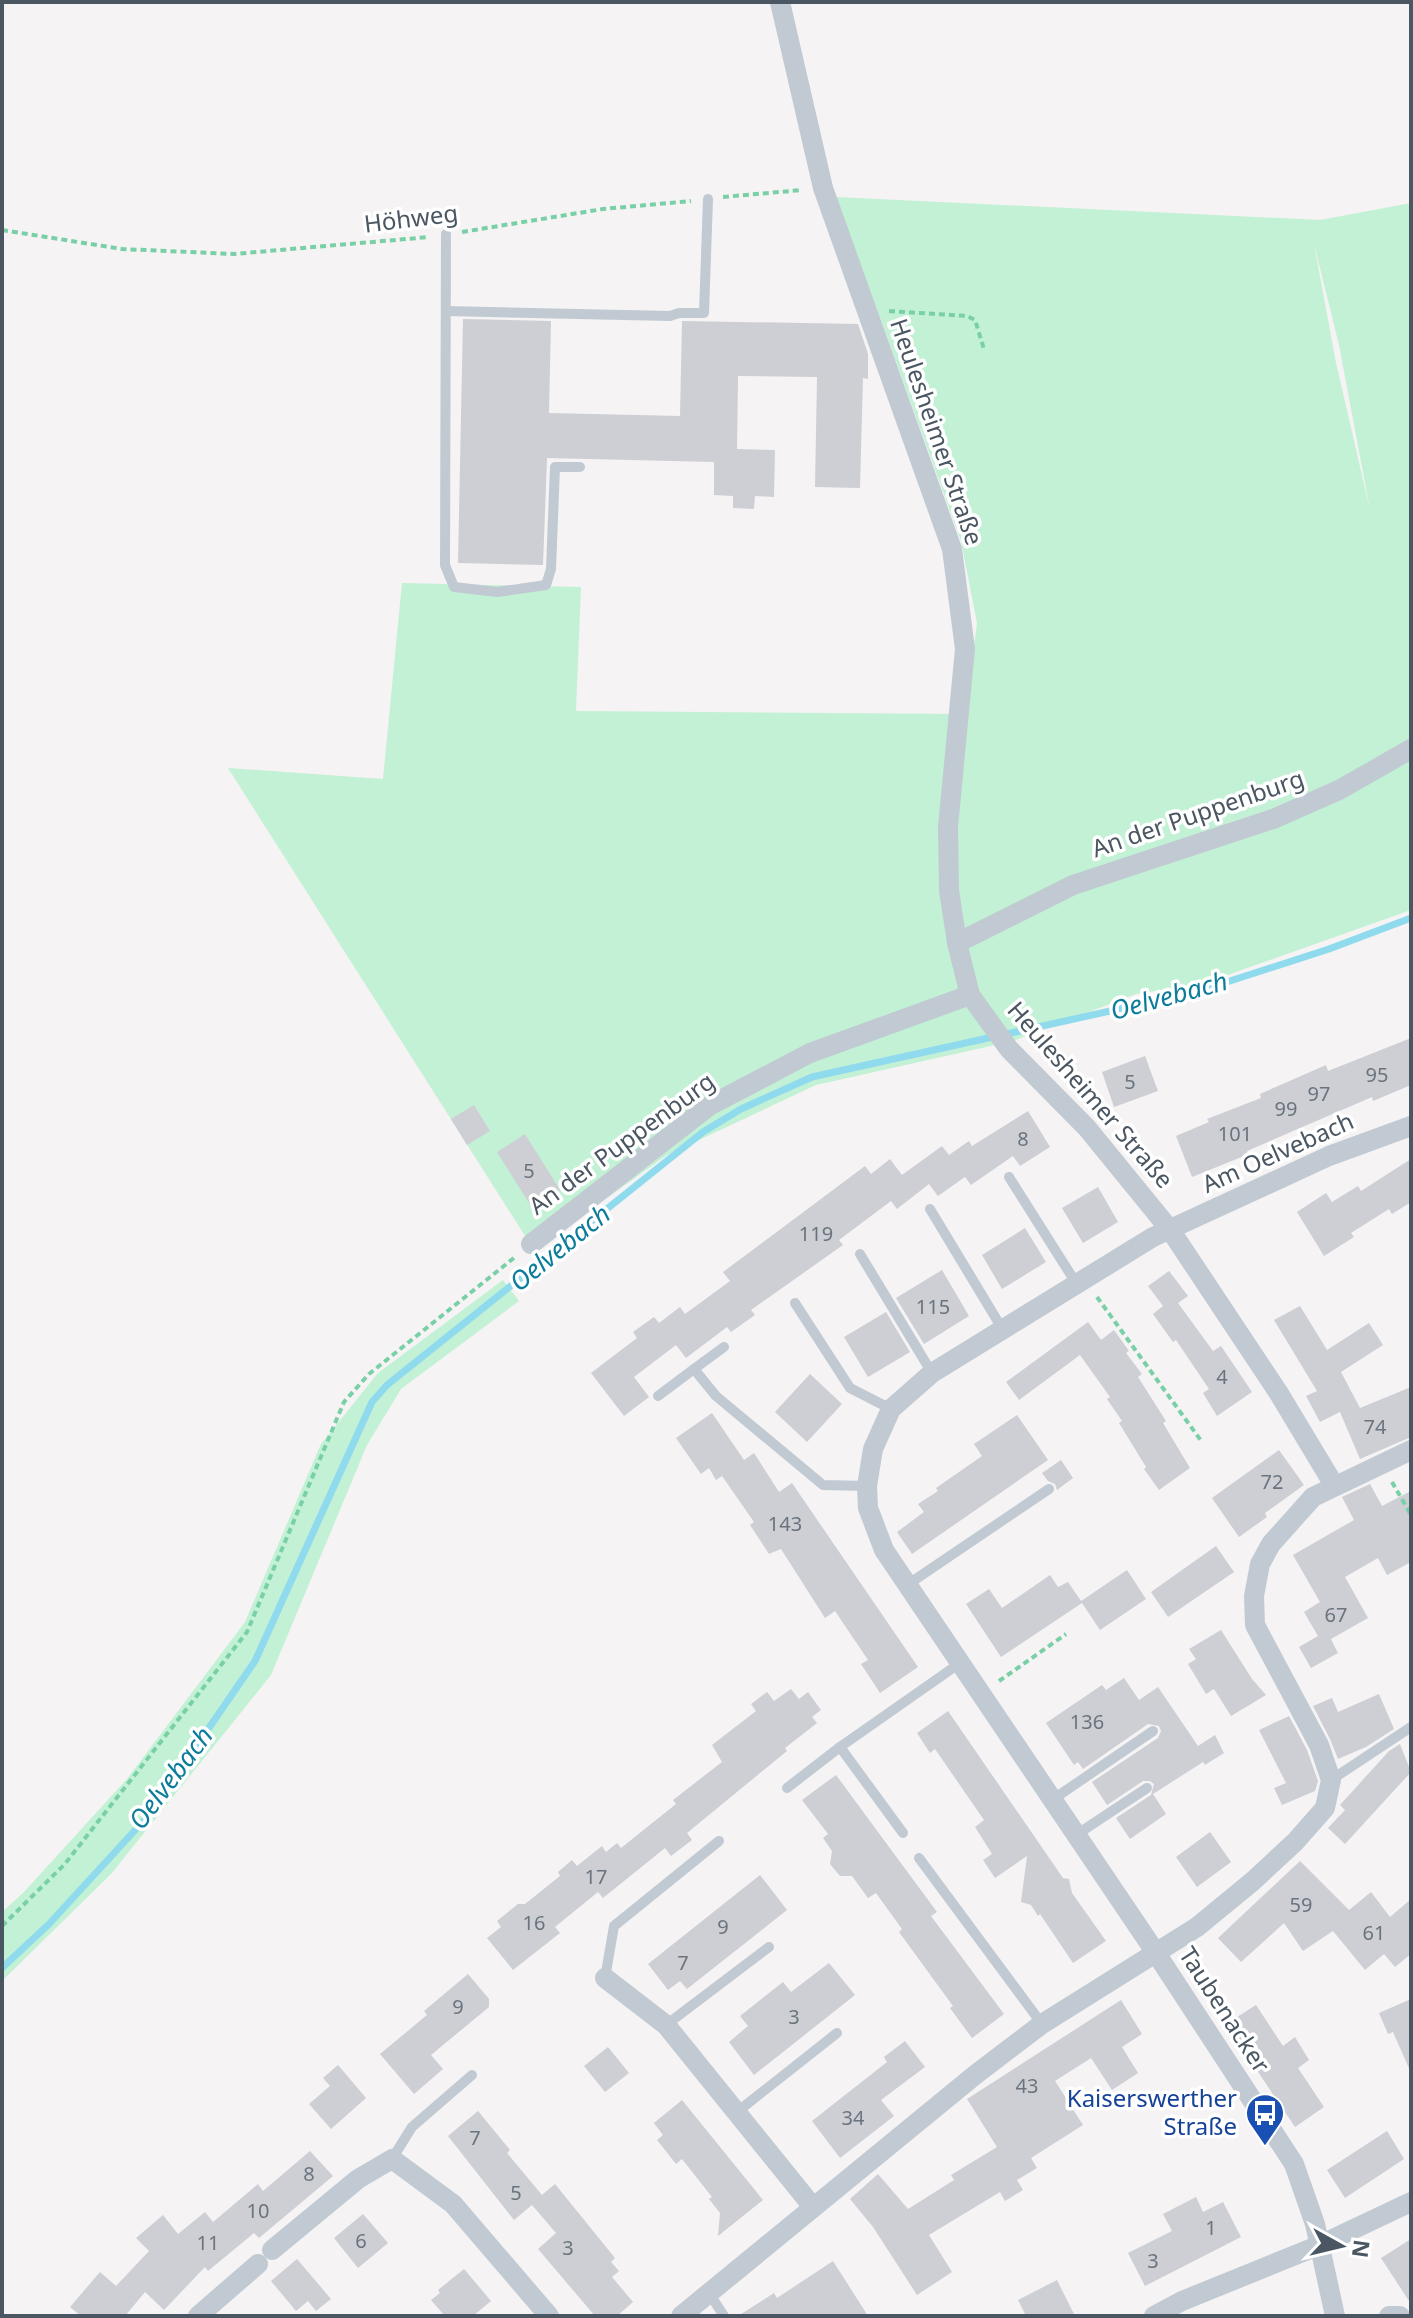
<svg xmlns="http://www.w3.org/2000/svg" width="1413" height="2318" font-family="'Noto Sans',sans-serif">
  <rect width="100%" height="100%" fill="#f5f3f3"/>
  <!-- green -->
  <g fill="#c3f1d5" fill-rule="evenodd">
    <path d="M836 197 1320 220 1411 203V910L1202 984 1136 994 1013 1041 816 1085 667 1155 534 1250 228 768 383 779 402 583 581 587 576 711 965 714 977 623 961 541ZM1314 244 1339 345 1370 510 1336 363Z"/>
    <path d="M503 1280 519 1301 401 1389 367 1445 271 1675 111 1874 2 1981V1912L23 1893 127 1779 245 1622 321 1444 378 1373Z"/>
  </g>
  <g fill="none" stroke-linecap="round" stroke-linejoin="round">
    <!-- stream -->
    <path stroke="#90daee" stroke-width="7" d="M2 1968 49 1924 149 1815 255 1661 372 1402 387 1385 703 1132 741 1109 812 1077 1196 992 1329 949 1411 918"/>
  </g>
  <!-- building -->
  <g fill="#cdcfd5">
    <path d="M463 319 551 321 549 413 680 416 682 321 858 324 868 354V379L863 378 860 488 815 487 817 377 738 376 737 449 775 450 774 497 755 496 754 509 733 508V496L714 495V462L547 458 543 565 458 563Z"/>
    <path d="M1411 1038V1085L1373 1101 1372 1097 1247 1151 1249 1154 1192 1177 1176 1136 1209 1122 1207 1119 1261 1098 1260 1094 1326 1065 1328 1071Z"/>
    <path d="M1145 1056 1158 1091 1114 1107 1102 1072Z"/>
    <path d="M474 1105 490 1131 467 1145 451 1119Z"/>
    <path d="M1028 1111 1050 1147 1020 1166 1013 1156 971 1185 965 1177 938 1196 929 1184 897 1209 891 1201 839 1240 843 1245 751 1310 755 1315 731 1332 727 1327 686 1358 676 1345 634 1377 649 1397 624 1416 591 1373 637 1338 633 1332 654 1317 659 1323 680 1307 685 1314 730 1281 723 1272 865 1166 871 1174 890 1159 902 1175 942 1146 949 1155 969 1141 972 1146Z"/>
    <path d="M525 1134 560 1190 532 1208 497 1152Z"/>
    <path d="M1411 1159V1202L1392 1214 1389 1209 1351 1233 1354 1237 1324 1256 1297 1212 1326 1193 1332 1202 1358 1186 1361 1191Z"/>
    <path d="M1098 1187 1118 1222 1083 1243 1062 1208Z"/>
    <path d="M1025 1228 1046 1262 1002 1289 982 1255Z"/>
    <path d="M942 1270 969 1316 924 1344 896 1298Z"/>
    <path d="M1169 1271 1188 1296 1178 1303 1213 1351 1221 1346 1252 1392 1217 1416 1203 1393 1209 1389 1176 1340 1173 1342 1153 1314 1163 1306 1148 1286Z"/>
    <path d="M1300 1306 1327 1350 1369 1323 1383 1345 1341 1372 1360 1408 1411 1387V1437L1360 1459 1340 1412 1320 1422 1306 1396 1317 1391 1274 1320Z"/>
    <path d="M886 1312 910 1352 868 1377 844 1337Z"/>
    <path d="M1088 1322 1101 1340 1114 1330 1129 1351 1126 1353 1142 1374 1138 1377 1166 1421 1163 1423 1190 1468 1159 1490 1144 1469 1146 1467 1119 1423 1122 1421 1107 1399 1110 1397 1080 1355 1019 1400 1006 1382Z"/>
    <path d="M810 1374 842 1404 807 1442 775 1412Z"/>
    <path d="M712 1413 744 1460 754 1453 779 1492 792 1483 918 1667 880 1693 861 1664 868 1660 835 1611 825 1618 781 1549 769 1554 750 1525 754 1522 722 1476 716 1480 709 1468 701 1474 676 1438Z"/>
    <path d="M1017 1415 1048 1460 912 1554 897 1532 924 1512 918 1504 938 1491 936 1488 982 1456 974 1444Z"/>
    <path d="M1279 1450 1304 1485 1265 1513 1267 1517 1239 1537 1212 1498Z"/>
    <path d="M1061 1460 1073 1478 1057 1490 1055 1484 1048 1481 1042 1473Z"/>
    <path d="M1370 1484 1382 1506 1411 1491V1562L1387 1575 1378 1558 1345 1577 1368 1618 1331 1639 1338 1653 1311 1668 1299 1647 1318 1636 1304 1612 1320 1602 1293 1555 1354 1520 1342 1497Z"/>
    <path d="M1216 1546 1234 1572 1168 1617 1151 1592Z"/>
    <path d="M1127 1570 1146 1599 1100 1630 1082 1603 1001 1657 966 1604 989 1589 1002 1608 1050 1575 1058 1587 1068 1582 1081 1601Z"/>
    <path d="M1221 1630 1252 1679 1266 1695 1231 1716 1214 1689 1206 1694 1188 1664 1196 1659 1189 1649Z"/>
    <path d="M1124 1678 1139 1700 1158 1687 1198 1746 1215 1735 1224 1753 1205 1765 1203 1762 1153 1794 1166 1814 1130 1839 1116 1818 1151 1795 1154 1784 1150 1781H1143L1107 1805 1092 1782 1158 1738 1161 1731 1159 1726 1148 1724 1083 1769 1078 1762 1074 1765 1046 1723 1102 1685 1106 1690Z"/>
    <path d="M791 1689 799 1699 808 1692 821 1710 812 1717 817 1723 785 1748 787 1751 687 1833 692 1840 671 1856 665 1848 603 1898 598 1892 555 1927 560 1933 513 1970 487 1938 501 1927 497 1921 518 1904H525L560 1876 558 1872 572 1860 577 1866 602 1846 606 1852 617 1843 621 1848 676 1804 673 1800 722 1762 712 1745 756 1711 751 1704 767 1692 774 1701Z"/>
    <path d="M1379 1694 1394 1729 1366 1747 1338 1759 1330 1739 1313 1706 1332 1698 1338 1712Z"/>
    <path d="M948 1711 1063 1878 1069 1879 1072 1893 1106 1941 1073 1963 1040 1914 1038 1916 1031 1905 1021 1902 1027 1856 995 1878 983 1860 992 1854 975 1827 984 1820 935 1749 930 1753 917 1733Z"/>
    <path d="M1289 1716 1307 1750 1318 1781 1315 1791 1282 1805 1274 1788 1286 1783 1259 1730Z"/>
    <path d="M1400 1744 1411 1772 1345 1844 1328 1828 1345 1810 1340 1805 1389 1751Z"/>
    <path d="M836 1775 937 1912 931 1916 1004 2014 972 2038 950 2008 953 2006 899 1932 902 1929 876 1893 868 1898 852 1876H840L830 1864 832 1851 823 1838 828 1834 802 1800Z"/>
    <path d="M1210 1832 1231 1862 1197 1887 1176 1857Z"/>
    <path d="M1300 1861 1349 1910 1371 1892 1390 1917 1411 1899V1954L1395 1967 1384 1954 1365 1970 1333 1931 1303 1951 1284 1923 1241 1962 1218 1938Z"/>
    <path d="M760 1875 787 1910 687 1989 680 1981 668 1990 648 1964Z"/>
    <path d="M829 1963 855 1995 754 2075 729 2042 748 2026 740 2016 783 1982 791 1992Z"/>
    <path d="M468 1974 489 1999V2007L431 2055 443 2069 414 2094 380 2054 427 2015 424 2011Z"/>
    <path d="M1411 1999V2073L1393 2032 1388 2034 1379 2013Z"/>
    <path d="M1121 2000 1142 2034 1122 2047 1138 2073 1112 2090 1091 2058 1055 2081 1083 2125 1031 2158 1037 2168 1017 2180 1023 2190 1005 2201 1000 2192 929 2235 952 2272 917 2295 873 2227 850 2199 878 2174 908 2209 954 2180 951 2175 997 2147 967 2099Z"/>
    <path d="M1256 2005 1283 2046 1295 2037 1309 2060 1298 2068 1324 2107 1295 2127 1226 2024Z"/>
    <path d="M905 2041 925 2067 881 2100 894 2116 840 2158 812 2121 887 2062 884 2057Z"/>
    <path d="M608 2047 629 2073 605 2092 584 2066Z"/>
    <path d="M338 2065 366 2098 331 2129 309 2104 330 2086 323 2078Z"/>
    <path d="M682 2100 763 2200 718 2236 720 2213 709 2199 712 2197 682 2159 676 2164 657 2140 663 2135 654 2123Z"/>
    <path d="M478 2111 510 2150 507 2153 542 2195 555 2184 615 2258 611 2262 619 2271 612 2277 633 2302 617 2316H595L538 2249 556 2233 532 2205 514 2220 448 2136Z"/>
    <path d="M1387 2131 1404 2159 1345 2198 1327 2170Z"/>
    <path d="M310 2151 333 2176 259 2238 254 2233 208 2271 205 2267 164 2310 145 2292 125 2316H81L70 2307 100 2272 116 2286 149 2251 136 2238 163 2215 178 2234 205 2212 213 2222 258 2184 263 2191Z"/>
    <path d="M1196 2197 1203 2212 1223 2202 1241 2237 1145 2286 1128 2253 1172 2231 1163 2214Z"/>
    <path d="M363 2214 388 2243 358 2268 334 2238Z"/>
    <path d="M1411 2239V2304L1381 2258Z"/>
    <path d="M297 2259 331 2299 316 2311 308 2301 296 2311 271 2281Z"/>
    <path d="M833 2261 868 2316H738L774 2293 777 2298Z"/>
    <path d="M464 2269 491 2301 473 2316H445L431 2300 440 2293 438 2290Z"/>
    <path d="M1057 2280 1075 2316H1026L1018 2300Z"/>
  </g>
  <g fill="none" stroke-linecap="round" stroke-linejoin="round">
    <!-- path -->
    <g stroke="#7ad0a6" stroke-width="4" stroke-dasharray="6 4" stroke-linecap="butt">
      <path d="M723 197 802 190"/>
      <path d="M2 230 122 249 234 254 429 237"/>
      <path d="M462 232 603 209 691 201"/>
      <path d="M889 311 967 316 975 320 984 349"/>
      <path d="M1097 1297 1202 1442"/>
      <path d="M1392 1482 1411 1515"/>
      <path d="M999 1681 1066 1634"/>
      <path d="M2 1926 64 1865 247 1632 344 1402 369 1374 515 1257"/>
    </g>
    <!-- lane -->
    <g stroke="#c1cad2" stroke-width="10">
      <path d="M446 234 445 565 454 587 497 592 546 585 551 569 555 467H580"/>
      <path d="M446 311 670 316 679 313H704L708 199"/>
      <path d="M1009 1177 1076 1283"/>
      <path d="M930 1209 1003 1330"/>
      <path d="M860 1254 932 1373"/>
      <path d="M795 1303 850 1388 891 1409"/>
      <path d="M694 1369 724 1347"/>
      <path d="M658 1396 694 1369 716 1396 823 1485 867 1486"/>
      <path d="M907 1585 1049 1489"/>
      <path d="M840 1747 903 1833"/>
      <path d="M1331 1780 1411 1727"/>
      <path d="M787 1788 840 1747 960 1663"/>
      <path d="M1052 1800 1153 1731"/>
      <path d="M1076 1835 1147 1788"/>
      <path d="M919 1858 1042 2024"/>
      <path d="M605 1978 614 1926 719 1841"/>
      <path d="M666 2025 769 1947"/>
      <path d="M737 2112 837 2033"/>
      <path d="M392 2159 412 2127 472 2075"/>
      <path d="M709 2293 724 2316"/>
    </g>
    <!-- street -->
    <g stroke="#c1cad2" stroke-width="20">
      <path d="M780 2 823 188 952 549 965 649 948 827 949 890 957 943 970 995 1009 1049 1087 1128 1171 1231 1278 1392 1334 1485"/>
      <path d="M957 943 1073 885 1273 819 1339 790 1411 749"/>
      <path d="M531 1244 709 1106 810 1053 970 995"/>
      <path d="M605 1978 666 2025 813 2207"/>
      <path d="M272 2250 358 2179 392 2159 453 2204 549 2316"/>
      <path d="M198 2316 258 2264"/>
      <path d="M681 2316 975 2075 1042 2024 1197 1927 1253 1881 1295 1842 1325 1808 1331 1780 1319 1745 1255 1625 1254 1596 1260 1564 1271 1544 1313 1497 1411 1450"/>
      <path d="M1154 2316 1182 2301 1320 2245 1411 2202"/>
      <path d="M1335 2316 1315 2224 1294 2164 1156 1953 884 1550 868 1508 867 1486 873 1449 891 1409 932 1373 1153 1237 1329 1156 1411 1126"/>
      <path d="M1389 2316H1400"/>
    </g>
  </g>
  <!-- icons -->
  <defs>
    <g id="bus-pin" transform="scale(2)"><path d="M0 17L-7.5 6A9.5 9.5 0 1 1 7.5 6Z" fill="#1a4fb4" stroke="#fff"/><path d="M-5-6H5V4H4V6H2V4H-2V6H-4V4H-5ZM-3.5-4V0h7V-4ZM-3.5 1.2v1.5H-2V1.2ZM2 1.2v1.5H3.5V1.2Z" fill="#fff"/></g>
  </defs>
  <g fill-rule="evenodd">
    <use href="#bus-pin" x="1265" y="2113"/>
  </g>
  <g text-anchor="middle" stroke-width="7" stroke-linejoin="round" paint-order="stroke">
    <!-- number labels -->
    <g font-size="20" fill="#6b747e">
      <text x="1377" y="1082">95</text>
      <text x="1130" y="1089">5</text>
      <text x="1319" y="1101">97</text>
      <text x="1286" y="1116">99</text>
      <text x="1235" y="1141">101</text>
      <text x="1023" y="1146">8</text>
      <text x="529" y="1178">5</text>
      <text x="816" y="1241">119</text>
      <text x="933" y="1314">115</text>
      <text x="1222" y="1384">4</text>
      <text x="1375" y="1434">74</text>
      <text x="1272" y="1489">72</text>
      <text x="785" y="1531">143</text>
      <text x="1336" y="1622">67</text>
      <text x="1087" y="1729">136</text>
      <text x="596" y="1884">17</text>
      <text x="1301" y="1912">59</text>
      <text x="534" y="1930">16</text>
      <text x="723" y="1934">9</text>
      <text x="1374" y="1940">61</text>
      <text x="683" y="1970">7</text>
      <text x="458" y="2014">9</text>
      <text x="794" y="2024">3</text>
      <text x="1027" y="2093">43</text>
      <text x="853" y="2125">34</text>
      <text x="475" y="2145">7</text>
      <text x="309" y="2181">8</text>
      <text x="516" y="2200">5</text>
      <text x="258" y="2218">10</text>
      <text x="1211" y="2235">1</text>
      <text x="361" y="2248">6</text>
      <text x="208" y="2250">11</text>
      <text x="568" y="2255">3</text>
      <text x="1153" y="2268">3</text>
    </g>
    <!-- street labels -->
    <g font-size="24" fill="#4a5661" stroke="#fff">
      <text transform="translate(411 219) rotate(-7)" y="8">Höhweg</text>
      <text transform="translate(936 432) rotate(71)" y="8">Heulesheimer Straße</text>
      <text transform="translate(1198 814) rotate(-19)" y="8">An der Puppenburg</text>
      <text transform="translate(1090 1095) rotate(49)" y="8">Heulesheimer Straße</text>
      <text transform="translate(622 1144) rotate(-36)" y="8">An der Puppenburg</text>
      <text transform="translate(1278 1153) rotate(-24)" y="8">Am Oelvebach</text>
      <text transform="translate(1224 2010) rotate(57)" y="8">Taubenacker</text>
    </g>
    <!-- transit labels -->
    <g font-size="24" fill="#164399" stroke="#fff" text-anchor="end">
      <text x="1237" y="2107">Kaiserswerther<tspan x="1237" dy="28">Straße</tspan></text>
    </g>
    <!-- water labels -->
    <g font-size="26" font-style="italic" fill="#0c7c9b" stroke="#fff">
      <text transform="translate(1169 996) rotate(-15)" y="9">Oelvebach</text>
      <text transform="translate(560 1248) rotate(-39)" y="9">Oelvebach</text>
      <text transform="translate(171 1778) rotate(-53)" y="9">Oelvebach</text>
    </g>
  </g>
  <!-- border -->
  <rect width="1413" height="2318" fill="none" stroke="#4a5661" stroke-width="8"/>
  <!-- north arrow -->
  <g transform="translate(1341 2246) rotate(98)" stroke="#ffffff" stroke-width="6" paint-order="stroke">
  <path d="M0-6L14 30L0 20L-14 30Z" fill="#4a5661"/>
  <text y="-12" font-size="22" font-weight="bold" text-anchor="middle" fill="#4a5661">N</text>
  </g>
</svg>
